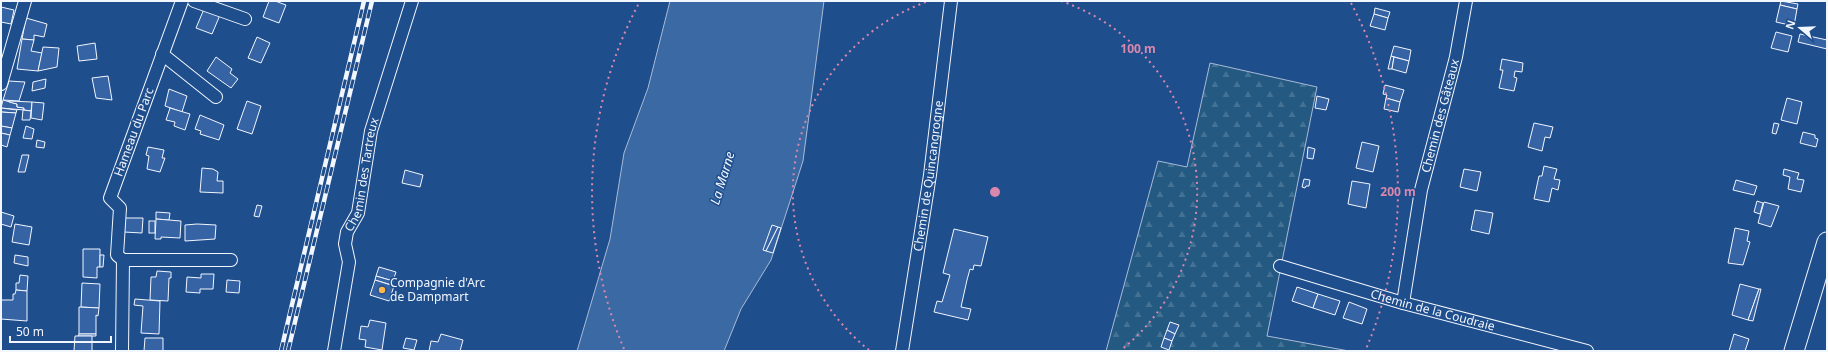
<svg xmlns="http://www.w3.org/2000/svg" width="1828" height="352" font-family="'Noto Sans',sans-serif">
  <defs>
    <pattern id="forest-firs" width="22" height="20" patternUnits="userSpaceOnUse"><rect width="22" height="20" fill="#245a82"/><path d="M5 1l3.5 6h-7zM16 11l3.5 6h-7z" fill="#447295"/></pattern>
  </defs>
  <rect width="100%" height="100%" fill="#1f4e8c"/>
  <!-- forest -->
  <path fill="url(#forest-firs)" stroke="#a8bbd7" d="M1210 63 1317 87 1267 336 1349 351H1106L1158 161 1187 167Z"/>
  <!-- water -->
  <path fill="#3b69a3" stroke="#a8bbd7" d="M670 1H824L803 161 771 260 741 309 724 351H577L610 239 624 153 648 88Z"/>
  <!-- building -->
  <g fill="#3563a3" stroke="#f2f6ff">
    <path d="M269 1H275L286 5 279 23 263 17Z"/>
    <path d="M1781 1 1798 4 1797 9 1780 5Z"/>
    <path d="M1780 5 1797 9 1794 26 1776 22Z"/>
    <path d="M1 7 14 10 11 24 1 22Z"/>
    <path d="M1375 8 1390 12 1388 18 1374 14Z"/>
    <path d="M204 9 220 15 212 34 196 28Z"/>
    <path d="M1374 14 1388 18 1385 30 1370 26Z"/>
    <path d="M26 18 47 24 44 37 34 35V40L22 39Z"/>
    <path d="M1776 32 1792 36 1788 52 1771 48Z"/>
    <path d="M1800 34 1827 40V49L1798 42Z"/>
    <path d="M257 37 270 43 261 63 248 58Z"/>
    <path d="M22 39 34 40 31 51 42 53 38 71 17 69Z"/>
    <path d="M95 43 97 59 79 61 77 46Z"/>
    <path d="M1394 46 1411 50 1409 61 1391 56Z"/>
    <path d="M43 47 59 48 57 67 38 71Z"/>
    <path d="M1391 56 1394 57 1392 69H1388Z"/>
    <path d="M216 57 232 69 230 73 238 79 231 88 207 71Z"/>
    <path d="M1394 57 1409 61 1406 73 1392 69Z"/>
    <path d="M1502 59 1523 63 1522 72 1515 71 1514 77 1517 78 1514 91 1499 88 1503 70H1500Z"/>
    <path d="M108 76 112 100 96 98 92 78Z"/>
    <path d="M46 79 45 88 32 91 33 82Z"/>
    <path d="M9 81 25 82 19 101 3 100Z"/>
    <path d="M1385 85 1404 90 1400 102 1386 98 1387 95 1383 94Z"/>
    <path d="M169 89 187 96 182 112 165 106Z"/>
    <path d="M1317 96 1329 99 1326 110 1315 108Z"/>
    <path d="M1386 98 1400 102 1398 112 1384 109Z"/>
    <path d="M1787 98 1802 102 1797 124 1781 120Z"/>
    <path d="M3 100 17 104V107L24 108V110L1 108Z"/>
    <path d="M9 101 32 102 31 111 24 110V108L17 107V104L9 102Z"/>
    <path d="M247 101 261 106 252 134 237 129Z"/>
    <path d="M32 102 44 103 42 120 31 118Z"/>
    <path d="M1 108 17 110 16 113 1 112Z"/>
    <path d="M170 108 190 114 185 130 174 126 175 122 166 120Z"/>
    <path d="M23 110 31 111 30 120H22Z"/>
    <path d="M1 112 16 113 12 128 1 126Z"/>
    <path d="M200 115 224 125 219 140 200 134 201 131 195 129Z"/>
    <path d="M1534 123 1553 127 1550 138 1545 137 1542 151 1528 147Z"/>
    <path d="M1774 123 1779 124 1776 134 1772 133Z"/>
    <path d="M1 126 12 128 10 135 1 133Z"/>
    <path d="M26 126 34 129 32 139 23 138Z"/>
    <path d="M1803 132 1815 135V138L1818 139 1816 147 1800 143Z"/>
    <path d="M1 133 10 135 7 147 1 145Z"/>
    <path d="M37 140 45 142 44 148 36 147Z"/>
    <path d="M1362 142 1379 146 1373 172 1356 168Z"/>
    <path d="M148 147 164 150 162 158H165L160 172 147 169 149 156 146 155Z"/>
    <path d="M1308 147 1315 149 1313 159 1307 158Z"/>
    <path d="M22 155H29L25 172H18Z"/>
    <path d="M1544 166 1557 169 1554 179 1560 180 1558 190 1552 188 1549 202 1534 199 1539 176H1542Z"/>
    <path d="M202 168 213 169 218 172 217 181H223V193L200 192Z"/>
    <path d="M1464 169 1481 172 1477 191 1460 187Z"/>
    <path d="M1784 169 1799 173 1797 179 1804 180 1801 192 1788 189 1790 177 1783 175Z"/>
    <path d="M405 170 423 175 420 187 402 183Z"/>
    <path d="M1304 179 1310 180 1309 186H1306L1305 188 1302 187Z"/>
    <path d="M1736 180 1757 186 1754 195 1733 190Z"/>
    <path d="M1352 181 1370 184 1366 208 1348 204Z"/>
    <path d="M1757 201 1763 203 1760 214 1754 212Z"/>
    <path d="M1764 202 1779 206 1771 227 1758 223Z"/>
    <path d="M257 205 262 206 259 217 254 216Z"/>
    <path d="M1475 210 1493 213 1489 234 1471 230Z"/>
    <path d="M1 212 14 216 11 227 1 224Z"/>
    <path d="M156 212 170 213 169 220 156 219Z"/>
    <path d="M125 218H143L142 233 124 232Z"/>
    <path d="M156 219 181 221 180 238 161 237V239H155Z"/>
    <rect x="149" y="221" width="6" height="12"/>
    <path d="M15 224 32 227 29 245 12 242Z"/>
    <path d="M197 224 216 225 215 239 185 241V225Z"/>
    <path d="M772 225 778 227 766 251 763 250Z"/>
    <path d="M778 227 781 228 773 253 766 251Z"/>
    <path d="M1735 228 1749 231 1747 241 1750 242 1743 265 1728 263Z"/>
    <path d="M954 229 988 237 981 266 974 265 973 270 970 269 967 280 961 307 971 309 968 320 934 312 937 301 942 302 950 275 943 273Z"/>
    <path d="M83 249H100V267H97V278L83 277Z"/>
    <path d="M15 255 28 257V266L14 263Z"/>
    <path d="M100 255H104L103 267H100Z"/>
    <path d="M379 267 396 272 393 281 376 276Z"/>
    <path d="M157 271 171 272V278H169L168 301 150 300 151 277H156Z"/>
    <path d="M201 274H214L213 289H200V293L186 292 187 277 201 278Z"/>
    <path d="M20 275 28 276 27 291 16 290V283H19Z"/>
    <path d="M376 276 393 281 392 285 375 280Z"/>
    <path d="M227 280 240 281 239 293 226 292Z"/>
    <path d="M375 280 394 286 389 301 370 295Z"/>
    <path d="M82 283 100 284 99 308 81 307Z"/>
    <path d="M1740 284 1759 289 1748 320 1732 315Z"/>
    <path d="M1297 287 1318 294 1313 308 1292 301Z"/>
    <path d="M1759 289H1761L1753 321 1748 320Z"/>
    <path d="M16 290 27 291V321L1 319V300H13V294H15Z"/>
    <path d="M1318 294 1340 301 1335 315 1313 308Z"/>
    <path d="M135 299 160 301 159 334 141 333 143 306 134 305Z"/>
    <path d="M1349 302 1367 309 1362 324 1343 318Z"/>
    <path d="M79 307 99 308 98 316 96 315V334H79Z"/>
    <path d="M370 320 386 323 382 350 365 347 366 340 359 339 361 326 368 327Z"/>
    <path d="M1170 322 1179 325 1175 334 1167 330Z"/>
    <path d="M1167 330 1175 334 1172 341 1164 338Z"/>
    <path d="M79 334H96V336H78Z"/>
    <path d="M441 334 463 340 460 351H429L431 341 438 342Z"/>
    <path d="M1734 334 1749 339 1745 351H1729Z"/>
    <path d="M75 336H92V351H74Z"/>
    <path d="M145 338H163V351H144Z"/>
    <path d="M406 338 417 340 414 350 403 348Z"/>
    <path d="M1164 338 1172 341 1169 350 1161 347Z"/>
  </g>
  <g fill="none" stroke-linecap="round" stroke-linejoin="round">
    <!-- minor casing -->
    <g stroke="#f2f6ff" stroke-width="14">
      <g id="minor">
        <path d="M182 1 110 198 120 208 117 255 123 260H231"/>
        <path d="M194 1 245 19"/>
        <path d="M162 54 216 97"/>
        <path d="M1 84 25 1"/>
        <path id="s1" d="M1280 266 1403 303 1587 351"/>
        <path id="s2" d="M1403 303 1421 190 1456 57 1466 1"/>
        <path d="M122 351 123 260"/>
        <path id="s3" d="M334 351 349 262 345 244 347 232 358 213 371 131 412 1"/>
        <path id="s4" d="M902 351 930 175 951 1"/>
      </g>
    </g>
    <!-- primary casing -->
    <g stroke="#f2f6ff" stroke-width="21">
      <path id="primary" d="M1794 351 1827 242"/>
    </g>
    <!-- minor -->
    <use href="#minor" stroke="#1f4e8c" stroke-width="12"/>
    <!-- primary -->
    <use href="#primary" stroke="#1f4e8c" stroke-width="19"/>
    <!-- rail casing -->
    <g stroke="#f2f6ff" stroke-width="4.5">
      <g id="rail">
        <path d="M281 351 364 1"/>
        <path d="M288 351 372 1"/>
      </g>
    </g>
    <!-- rail -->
    <use href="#rail" stroke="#1f4e8c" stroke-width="3" stroke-dasharray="9" stroke-linecap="butt"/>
  </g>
  <!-- distance rings -->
  <g fill="none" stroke="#da87ad" stroke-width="2" stroke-dasharray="2 4">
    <path d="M869 350A202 202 0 0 1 929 1M1061 1A202 202 0 0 1 1121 350"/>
    <path d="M624 349A403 403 0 0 1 639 3M1351 3A403 403 0 0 1 1366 349"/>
  </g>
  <!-- markers -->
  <circle fill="#ffb74d" stroke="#1f4e8c" stroke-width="1.5" cx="382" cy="290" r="4"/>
  <g text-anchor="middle" stroke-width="3" stroke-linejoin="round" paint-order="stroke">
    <!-- street labels -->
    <g font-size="12" fill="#f2f6ff" stroke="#1f4e8c">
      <text dy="4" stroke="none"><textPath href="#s2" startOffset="191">Chemin des Gâteaux</textPath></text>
      <text transform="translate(134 132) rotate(-70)" y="4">Hameau du Parc</text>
      <text dy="4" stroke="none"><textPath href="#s3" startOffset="181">Chemin des Tartreux</textPath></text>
      <text dy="4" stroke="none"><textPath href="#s4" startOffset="177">Chemin de Quincangrogne</textPath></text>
      <text dy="4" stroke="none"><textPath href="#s1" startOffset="159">Chemin de la Coudraie</textPath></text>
    </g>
    <!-- poi labels -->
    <g font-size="12" fill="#f2f6ff" stroke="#1f4e8c" text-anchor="start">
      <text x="390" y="287">Compagnie d'Arc<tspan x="390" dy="14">de Dampmart</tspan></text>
    </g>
    <!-- water labels -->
    <g font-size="13" font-style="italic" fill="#f2f6ff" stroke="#1f4e8c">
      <text transform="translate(722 178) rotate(-73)" y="5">La Marne</text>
    </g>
  </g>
  <circle cx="995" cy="192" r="6" fill="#da87ad" stroke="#1f4e8c" stroke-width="2"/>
  <g font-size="12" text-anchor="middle" font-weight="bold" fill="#da87ad" stroke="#1f4e8c" stroke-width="3" stroke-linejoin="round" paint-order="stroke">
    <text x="1138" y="53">100 m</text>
    <text x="1398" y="196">200 m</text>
  </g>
  <!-- border -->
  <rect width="1828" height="352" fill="none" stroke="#f2f6ff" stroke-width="4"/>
  <!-- north arrow -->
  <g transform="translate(1800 28) rotate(289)" stroke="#1f4e8c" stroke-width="3" paint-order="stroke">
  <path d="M0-3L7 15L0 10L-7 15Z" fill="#f2f6ff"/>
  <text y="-6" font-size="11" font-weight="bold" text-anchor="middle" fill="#f2f6ff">N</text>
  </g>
  <!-- scale -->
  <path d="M10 336v6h101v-6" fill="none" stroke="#f2f6ff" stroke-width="2"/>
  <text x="16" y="336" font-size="12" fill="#f2f6ff" stroke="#1f4e8c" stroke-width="3" paint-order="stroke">50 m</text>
</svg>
